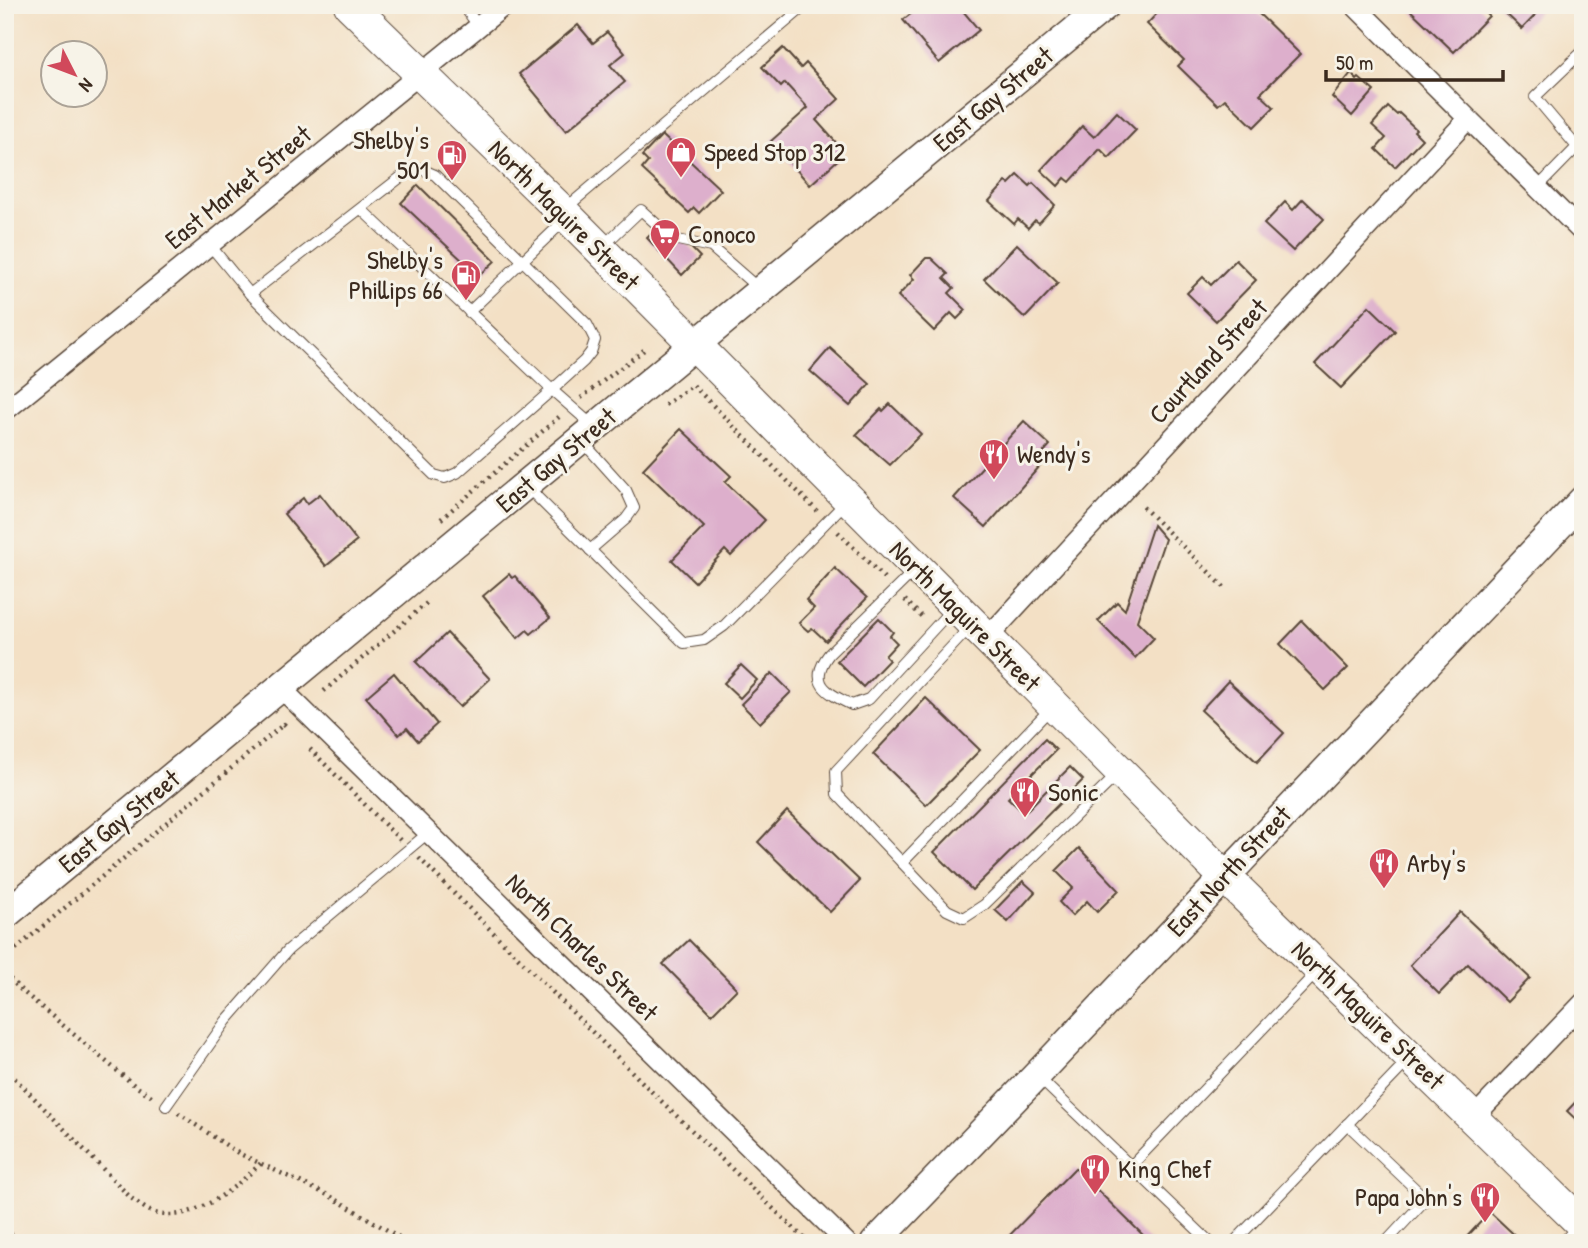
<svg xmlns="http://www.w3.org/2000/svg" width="1588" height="1248" font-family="'Patrick Hand',sans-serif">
  <rect width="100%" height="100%" fill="#f7f3e8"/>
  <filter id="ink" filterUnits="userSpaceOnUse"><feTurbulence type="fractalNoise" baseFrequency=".0143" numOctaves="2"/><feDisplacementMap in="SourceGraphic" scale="14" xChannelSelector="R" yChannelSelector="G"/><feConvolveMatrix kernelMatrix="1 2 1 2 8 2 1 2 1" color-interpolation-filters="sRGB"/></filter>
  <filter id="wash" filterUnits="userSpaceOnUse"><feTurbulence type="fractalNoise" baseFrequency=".00686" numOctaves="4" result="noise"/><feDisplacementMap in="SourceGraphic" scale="28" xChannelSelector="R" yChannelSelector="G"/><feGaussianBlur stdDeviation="1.57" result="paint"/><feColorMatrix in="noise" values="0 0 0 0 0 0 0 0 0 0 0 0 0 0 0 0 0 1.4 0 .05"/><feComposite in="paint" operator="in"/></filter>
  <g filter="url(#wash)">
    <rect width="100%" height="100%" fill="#f3e0c5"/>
    <g id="blocks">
      <!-- building -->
      <g fill="#ddafcc">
        <path d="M933 5H958L979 30 939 63 903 20 921 6 925 11Z"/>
        <path d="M1165 5H1179L1182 8 1185 5H1250L1300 54 1260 94 1274 107 1254 127 1225 99 1218 105 1178 66 1184 60 1147 24Z"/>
        <path d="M1405 5H1478L1489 16 1454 52Z"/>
        <path d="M1497 5H1545L1522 29Z"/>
        <path d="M578 25 593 43 607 32 625 53 610 65 625 82 566 131 519 74Z"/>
        <path d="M783 48 801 68 806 63 839 99 816 120 842 149 838 152 842 156 810 185 771 141 808 108 785 83 781 87 762 67Z"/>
        <path d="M1351 73 1357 80 1359 78 1374 91 1352 116 1332 97Z"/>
        <path d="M1388 107 1397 115 1399 113 1416 129 1414 131 1422 139 1395 167 1376 149 1386 138 1372 125Z"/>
        <path d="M1117 112 1136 130 1109 158 1100 149 1070 182 1065 178 1058 186 1041 170 1082 126 1094 137Z"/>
        <path d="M662 135 721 190 699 213 694 208 689 213 642 169 648 162 642 156Z"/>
        <path d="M1018 175 1030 186 1033 183 1055 205 1039 223 1035 220 1028 228 1018 219 1014 224 989 201 1006 182 1009 184Z"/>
        <path d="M418 185 495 261 479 276 401 203Z"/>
        <path d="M1303 199 1324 219 1293 251 1264 224 1285 202 1293 210Z"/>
        <path d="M665 221 700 257 682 275 647 238Z"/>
        <path d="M1017 244 1058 283 1025 318 984 279Z"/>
        <path d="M926 258H931L948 274 944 278 954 288 949 293 966 310 957 319 951 313 934 331 898 296 914 279 910 275Z"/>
        <path d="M1236 260 1256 280 1216 321 1187 293 1203 277 1211 285Z"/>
        <path d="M1369 306 1395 331 1341 388 1315 364Z"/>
        <path d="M830 348 870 384 850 406 810 371Z"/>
        <path d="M890 404 921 434 890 465 856 435 881 409 883 411Z"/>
        <path d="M1024 421 1050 445 1035 462 1040 466 986 527 954 498Z"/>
        <path d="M681 429 731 476 725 482 765 520 731 556 725 550 695 582 672 560 704 527 643 469Z"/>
        <path d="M320 494 357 541 326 566 284 514 303 498 307 504Z"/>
        <path d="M1153 525 1165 539 1137 621 1154 638 1135 658 1098 621 1117 602 1125 610Z"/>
        <path d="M835 568 867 598 826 641 812 628 808 631 799 623 814 608 806 600Z"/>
        <path d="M509 574 512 578 515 576 550 618 531 634 527 630 518 638 483 596Z"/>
        <path d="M879 618 893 632 890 636 897 643 885 656 889 660 863 687 837 661Z"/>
        <path d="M1302 621 1348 668 1325 690 1280 644Z"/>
        <path d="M447 633 490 679 460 707 416 662Z"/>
        <path d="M741 665 757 680 740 698 724 683Z"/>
        <path d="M394 673 437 724 418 741 407 728 399 735 366 697Z"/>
        <path d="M772 673 791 692 760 723 741 704Z"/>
        <path d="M1228 681 1284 733 1257 762 1201 710Z"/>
        <path d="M926 698 980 750 926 805 873 754Z"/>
        <path d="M1045 739 1056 750 1008 798 1024 813 1070 767 1083 780 972 890 934 852Z"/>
        <path d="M787 811 860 881 830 912 758 842Z"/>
        <path d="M1079 848 1119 890 1097 912 1087 901 1072 916 1059 902 1073 888 1056 871Z"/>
        <path d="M1023 881 1035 892 1008 922 995 910Z"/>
        <path d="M1460 912 1530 978 1507 1002 1468 964 1439 994 1410 965Z"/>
        <path d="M689 940 737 989 712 1014 663 964Z"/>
        <path d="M1583 1094V1126L1567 1111Z"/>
        <path d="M1075 1168 1151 1243H1002Z"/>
        <path d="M1490 1212 1523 1243H1461Z"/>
      </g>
    </g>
  </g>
  <g filter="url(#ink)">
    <use href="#blocks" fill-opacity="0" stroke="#574537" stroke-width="2"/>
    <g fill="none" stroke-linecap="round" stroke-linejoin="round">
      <!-- lane casing -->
      <g stroke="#574537" stroke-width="12">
        <g id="lane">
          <path d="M463 5 479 27"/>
          <path d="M1577 147 1535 97 1583 51"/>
          <path d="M1537 188 1583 141"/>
          <path d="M566 208 806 5"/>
          <path d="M209 244 250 294 434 475 445 478 457 473 552 390 592 425"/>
          <path d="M602 247 641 210 673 239 711 247 758 288"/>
          <path d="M250 294 410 170 419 168 435 175 587 324 595 340 591 352 584 361 552 390 361 209"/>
          <path d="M469 312 565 220"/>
          <path d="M582 441 626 490 634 508 626 519 590 550"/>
          <path d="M527 487 684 643 704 640 724 626 846 502"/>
          <path d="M914 571 829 654C807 683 827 693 852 705L869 699 952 609"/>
          <path d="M970 627 836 771 837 794 947 910 964 918 984 905 1117 775"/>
          <path d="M902 863 1051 708"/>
          <path d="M1037 1076 1211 1243"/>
          <path d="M166 1106 226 1021 288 950 428 833"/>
          <path d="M1347 1124 1426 1199 1385 1243"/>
          <path d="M1131 1166 1317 972"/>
          <path d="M5 1233 14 1243"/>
          <path d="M1233 1243 1407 1062"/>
          <path d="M1562 1243 1578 1226"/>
        </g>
      </g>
      <!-- street casing -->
      <g stroke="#574537" stroke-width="22">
        <g id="street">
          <path d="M1354 5 1583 233"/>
          <path d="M5 411 505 5"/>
          <path d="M987 638 1467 120"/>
          <path d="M281 688 847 1243"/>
          <path d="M1474 1117 1583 1003"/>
        </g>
      </g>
      <!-- secondary casing -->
      <g stroke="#574537" stroke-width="31">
        <g id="secondary">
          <path d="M5 915 1106 5"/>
          <path d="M875 1243 1036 1076 1583 500"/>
        </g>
      </g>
      <!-- primary casing -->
      <g stroke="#574537" stroke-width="34">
        <path id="primary" d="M350 5 568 217 1224 876 1583 1225"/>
      </g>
      <!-- path -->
      <g stroke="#574537" stroke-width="4.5" stroke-dasharray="2 5" stroke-linecap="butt">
        <path d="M581 398 644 350"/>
        <path d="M665 405 693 385 817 511"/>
        <path d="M1143 507 1227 590"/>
        <path d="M441 519 559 417"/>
        <path d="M838 532 884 578"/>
        <path d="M905 600 923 618"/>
        <path d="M324 691 429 601"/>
        <path d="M310 749 400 840"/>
        <path d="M419 858 657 1097 809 1243"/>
        <path d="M5 958 284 724 286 726"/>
        <path d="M5 974 21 990 134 1085 153 1097"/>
        <path d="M5 1068 131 1198C138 1203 147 1211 155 1213 192 1224 237 1187 261 1163"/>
        <path d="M178 1113 238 1153 330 1196 409 1243"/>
      </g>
      <!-- lane -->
      <use href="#lane" stroke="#fff" stroke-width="10"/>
      <!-- street -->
      <use href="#street" stroke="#fff" stroke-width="19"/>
      <!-- secondary -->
      <use href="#secondary" stroke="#fff" stroke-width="28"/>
      <!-- primary -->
      <use href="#primary" stroke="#fff" stroke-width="32"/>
    </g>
  </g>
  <!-- icons -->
  <defs>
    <g id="shop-pin" transform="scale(1.575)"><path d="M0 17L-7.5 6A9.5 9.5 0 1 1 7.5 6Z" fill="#d1495b" stroke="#f7f3e8"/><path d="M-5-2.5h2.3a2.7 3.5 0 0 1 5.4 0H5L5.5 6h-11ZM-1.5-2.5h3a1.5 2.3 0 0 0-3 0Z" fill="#fff"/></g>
    <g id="fuel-pin" transform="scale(1.575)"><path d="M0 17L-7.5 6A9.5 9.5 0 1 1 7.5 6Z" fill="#d1495b" stroke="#f7f3e8"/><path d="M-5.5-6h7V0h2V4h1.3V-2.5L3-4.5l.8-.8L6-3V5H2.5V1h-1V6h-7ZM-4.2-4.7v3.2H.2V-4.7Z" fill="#fff"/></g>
    <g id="supermarket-pin" transform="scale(1.575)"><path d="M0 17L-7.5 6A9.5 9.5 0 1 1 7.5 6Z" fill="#d1495b" stroke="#f7f3e8"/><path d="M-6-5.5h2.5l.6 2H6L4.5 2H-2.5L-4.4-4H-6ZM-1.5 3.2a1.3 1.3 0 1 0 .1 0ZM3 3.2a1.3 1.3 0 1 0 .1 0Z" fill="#fff"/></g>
    <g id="restaurant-pin" transform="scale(1.575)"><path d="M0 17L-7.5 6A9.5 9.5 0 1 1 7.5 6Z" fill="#d1495b" stroke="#f7f3e8"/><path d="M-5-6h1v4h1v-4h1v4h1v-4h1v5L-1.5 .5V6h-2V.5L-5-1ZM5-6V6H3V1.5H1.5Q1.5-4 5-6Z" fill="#fff"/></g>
  </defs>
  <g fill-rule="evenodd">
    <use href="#shop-pin" x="681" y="152"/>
    <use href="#fuel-pin" x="452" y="155"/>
    <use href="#supermarket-pin" x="665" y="234"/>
    <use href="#fuel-pin" x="466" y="275"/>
    <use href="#restaurant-pin" x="994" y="454"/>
    <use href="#restaurant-pin" x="1025" y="792"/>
    <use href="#restaurant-pin" x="1384" y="863"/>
    <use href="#restaurant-pin" x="1095" y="1169"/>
    <use href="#restaurant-pin" x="1485" y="1197"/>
  </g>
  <g text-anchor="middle" stroke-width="6" stroke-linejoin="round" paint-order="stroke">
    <!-- street labels -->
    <g font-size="26" fill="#3b2a1e" stroke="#f7f3e8">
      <text transform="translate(993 99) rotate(-40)" y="9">East Gay Street</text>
      <text transform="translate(238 187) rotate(-39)" y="9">East Market Street</text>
      <text transform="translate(564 215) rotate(45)" y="9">North Maguire Street</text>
      <text transform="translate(1208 361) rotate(-47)" y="9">Courtland Street</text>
      <text transform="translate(556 460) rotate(-40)" y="9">East Gay Street</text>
      <text transform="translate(965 616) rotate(45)" y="9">North Maguire Street</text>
      <text transform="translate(119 821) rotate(-39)" y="9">East Gay Street</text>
      <text transform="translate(1229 871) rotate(-47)" y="9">East North Street</text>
      <text transform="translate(582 947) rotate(44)" y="9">North Charles Street</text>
      <text transform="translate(1368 1015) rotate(44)" y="9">North Maguire Street</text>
    </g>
    <!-- poi labels -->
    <g font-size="26" fill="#3b2a1e" stroke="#f7f3e8" text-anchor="start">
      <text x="429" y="149" text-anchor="end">Shelby's<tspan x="429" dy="30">501</tspan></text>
      <text x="704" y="161">Speed Stop 312</text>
      <text x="688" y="243">Conoco</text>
      <text x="443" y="269" text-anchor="end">Shelby's<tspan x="443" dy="30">Phillips 66</tspan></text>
      <text x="1017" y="463">Wendy's</text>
      <text x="1048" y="801">Sonic</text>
      <text x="1407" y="872">Arby's</text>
      <text x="1118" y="1178">King Chef</text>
      <text x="1462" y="1206" text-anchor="end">Papa John's</text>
    </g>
  </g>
  <!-- margin -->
  <rect width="1588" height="1248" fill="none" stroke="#f7f3e8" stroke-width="28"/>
  <!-- north arrow -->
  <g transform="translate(74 74) rotate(132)"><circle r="33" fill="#f7f3e8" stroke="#aca397" stroke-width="2"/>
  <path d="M0-5L12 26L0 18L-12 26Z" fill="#d1495b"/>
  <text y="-10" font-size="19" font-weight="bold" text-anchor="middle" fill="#3b2a1e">N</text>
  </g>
  <!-- scale -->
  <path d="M1326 70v10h177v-10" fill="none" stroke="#3b2a1e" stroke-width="3.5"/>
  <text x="1336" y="70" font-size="21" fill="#3b2a1e" stroke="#f7f3e8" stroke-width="5" paint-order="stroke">50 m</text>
</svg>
